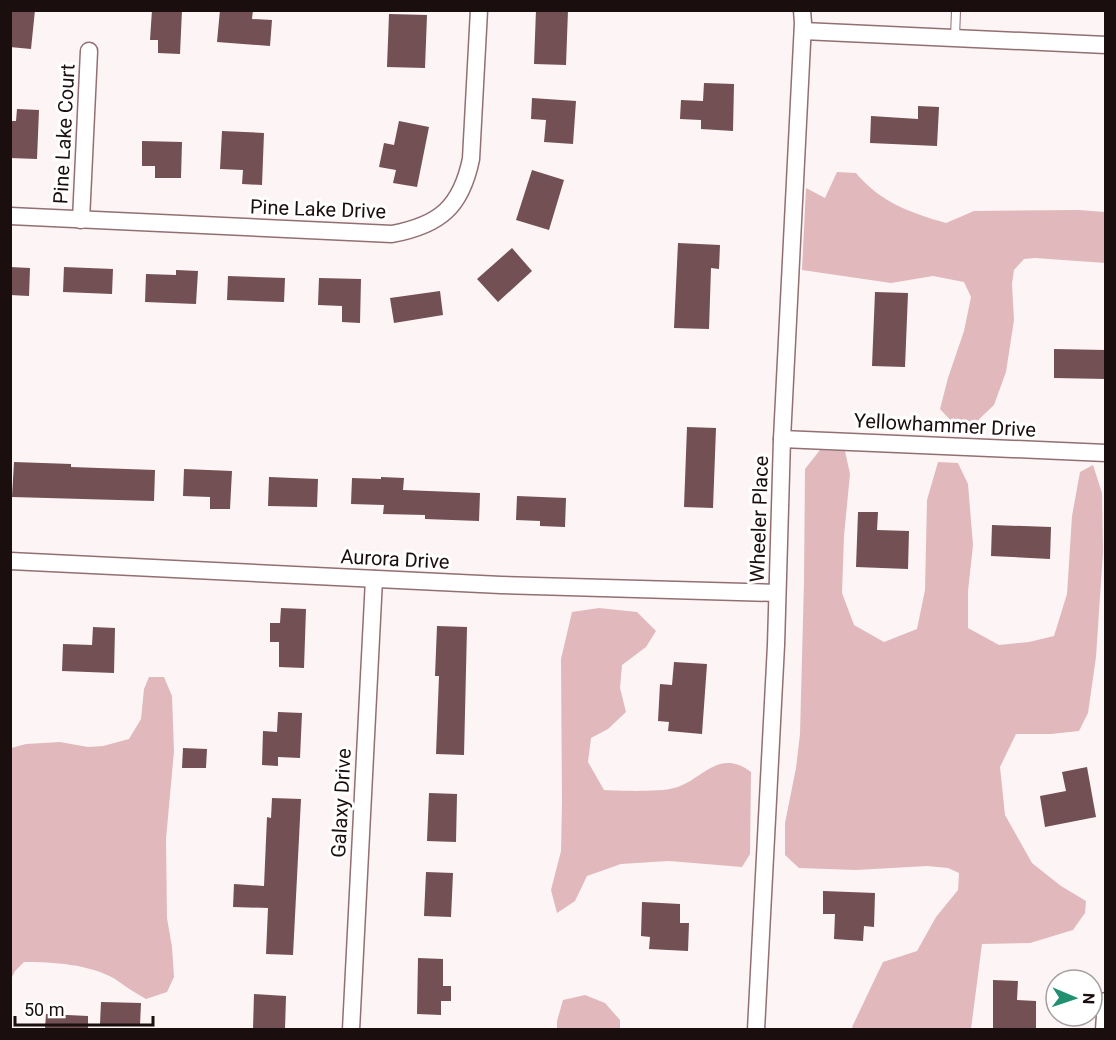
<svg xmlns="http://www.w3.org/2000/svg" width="1116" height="1040" font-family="Roboto,sans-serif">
  <rect width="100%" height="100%" fill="#fdf4f5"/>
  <!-- green -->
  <g fill="#e1b9bc">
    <path d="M837 172 856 173C880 202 911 213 946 223L974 211 1079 210 1105 212V263L1035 258 1024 259 1014 270 1012 284 1014 320 1006 372 994 405 974 424H954L940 409 948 378 964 331 971 297 964 282 933 276 891 283 802 270 806 188 825 198Z"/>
    <path d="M820 450 845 451 850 474 844 536 842 593 854 625 884 642 917 629 925 590 927 500 938 462 958 463 968 484 973 545 968 591V628L999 645 1029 642 1054 636 1067 594 1072 516 1080 472 1093 465 1102 493 1103 552 1096 657 1088 713 1079 731 1051 734H1016L1000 767 1005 815 1032 863 1061 886 1086 901 1085 913 1073 930 1030 943 982 944 971 1029 854 1030 852 1027 883 962 917 951 936 917 958 890 959 873 948 868 927 866 856 870 799 868 785 855V823L796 768 800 734 804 581 805 469Z"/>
    <path d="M599 608 637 612 656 631 646 647 622 665 620 688 626 712 608 729 591 738 588 762 604 790C618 791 661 792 674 788 702 781 718 747 751 772L750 854 742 867 669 861 621 864 587 876 575 901 557 913 551 890 561 851 562 802 561 659 572 612Z"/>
    <path d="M149 677H164L172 696 174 751 166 839 167 918 172 947 174 977 167 992 146 999C135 993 125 986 115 979 89 964 53 962 24 962L15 971 11 979V748L26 744 60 742 88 747 103 746 129 739 141 719 144 689Z"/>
    <path d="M585 995 605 1003 620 1020V1029H557V1021L563 1000Z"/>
  </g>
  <!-- building -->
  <g fill="#725053">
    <path d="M10 10H35L31 49 10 47Z"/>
    <path d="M152 10H182L180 54 158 53V40H150Z"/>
    <path d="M220 10H253L252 19 272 20 270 46 217 42Z"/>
    <path d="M536 10H568L566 65 534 64Z"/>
    <path d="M389 14 427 15 425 68 387 67Z"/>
    <path d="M704 83 734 84 733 131 701 129V120L680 119 681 100 703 101Z"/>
    <path d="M532 98 576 101 573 144 544 142 546 120 531 119Z"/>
    <path d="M918 106 939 107 937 146 870 143 871 116 918 119Z"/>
    <path d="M17 109 39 110 37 159 10 158V121H16Z"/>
    <path d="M399 121 429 127 417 187 393 183 396 170 379 167 384 143 394 145Z"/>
    <path d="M222 131 264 133 262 185 242 184 243 170 220 169Z"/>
    <path d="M142 141 182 142 181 178H155V166H142Z"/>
    <path d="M532 170 564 180 549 230 516 220Z"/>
    <path d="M678 243 720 245 719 269 711 268 709 329 674 328Z"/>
    <path d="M512 248 532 271 498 302 477 279Z"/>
    <path d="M10 267 30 268 29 296 10 295Z"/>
    <path d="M64 267 113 269 112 294 63 292Z"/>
    <path d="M176 270 198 271 196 304 145 302 146 274 176 275Z"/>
    <path d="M228 276 285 278 284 302 227 300Z"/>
    <path d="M319 278 361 279 360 323 342 322V306L318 305Z"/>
    <path d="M440 291 443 315 394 323 390 298Z"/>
    <path d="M875 292 908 293 905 367 872 366Z"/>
    <path d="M1054 349 1106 350V379L1054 378Z"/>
    <path d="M687 427 716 428 713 508 684 507Z"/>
    <path d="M14 462 71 464V467L155 470 154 501 12 497Z"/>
    <path d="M184 469 232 471 230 509H210V497L183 496Z"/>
    <path d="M269 477 318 479 317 507 268 506Z"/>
    <path d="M381 477 404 478 403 490 480 493 479 521 425 519V515L383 514 384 505 351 504 352 478 381 479Z"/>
    <path d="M517 496 566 498 565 527 540 526V521L516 520Z"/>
    <path d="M858 512H878L877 530 909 531 908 569 856 567Z"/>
    <path d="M992 525 1051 527 1050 559 991 556Z"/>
    <path d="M281 608 306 609 304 668 279 667V642H270V623H280Z"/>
    <path d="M437 626 467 627 464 755 436 754 439 676H435Z"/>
    <path d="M93 627 115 628 114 673 62 671 63 644 92 645Z"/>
    <path d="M674 662 707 664 702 734 668 731 669 722 658 721 660 684 672 685Z"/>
    <path d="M278 712 302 713 300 758 278 757V766L262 765 263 731 277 732Z"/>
    <path d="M183 748 207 749 206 768H182Z"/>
    <path d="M1087 767 1096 817 1045 827 1040 796 1066 791 1062 772Z"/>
    <path d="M429 793 457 794 456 842 427 841Z"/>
    <path d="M272 798 301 799 293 955 266 954 268 908 233 907 234 884 264 886 267 817 271 818Z"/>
    <path d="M426 872 453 873 451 917 424 916Z"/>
    <path d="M823 891 875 893 874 927 864 926 863 941 834 939 835 914H823Z"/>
    <path d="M642 902 680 904V923H689L688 951 649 949 650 937 641 936Z"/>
    <path d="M418 958 443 959V986H451V1001H441V1015L417 1014Z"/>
    <path d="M993 980 1018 981 1017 1000 1036 1001V1029H993Z"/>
    <path d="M254 994 286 996 285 1029H253Z"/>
    <path d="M101 1002 141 1003 140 1025 100 1024Z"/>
    <path d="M46 1014 88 1016V1029H45Z"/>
  </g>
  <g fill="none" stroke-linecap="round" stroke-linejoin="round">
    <!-- lane casing -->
    <g stroke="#926f72" stroke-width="10">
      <path id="lane" d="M955 38 956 10"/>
    </g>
    <!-- street casing -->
    <g stroke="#926f72" stroke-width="19">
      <g id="street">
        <path d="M803 31 1106 45"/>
        <path d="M10 216 392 234C440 225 461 207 471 159L479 10"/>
        <path d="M81 220 89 51"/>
        <path d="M782 439 1106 453"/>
        <path d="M10 561 501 585 777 593"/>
        <path d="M351 1030 374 579"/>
        <path d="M756 1030 776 645 782 439 803 23 802 10"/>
        <path d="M1104 1030 1106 1001"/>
      </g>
    </g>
    <!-- lane -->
    <use href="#lane" stroke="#fff" stroke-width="8"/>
    <!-- street -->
    <use href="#street" stroke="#fff" stroke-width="16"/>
  </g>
  <g text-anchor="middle" stroke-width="6" stroke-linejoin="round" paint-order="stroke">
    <!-- street labels -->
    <g font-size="20" fill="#1b0e0f" stroke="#fff">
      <text transform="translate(64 134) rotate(-87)" y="7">Pine Lake Court</text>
      <text transform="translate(318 209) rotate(2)" y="7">Pine Lake Drive</text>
      <text transform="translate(945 425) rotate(3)" y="7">Yellowhammer Drive</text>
      <text transform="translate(759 519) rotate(-88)" y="7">Wheeler Place</text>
      <text transform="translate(395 559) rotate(3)" y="7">Aurora Drive</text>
      <text transform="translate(341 803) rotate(-87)" y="7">Galaxy Drive</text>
    </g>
  </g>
  <!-- border -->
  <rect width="1116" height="1040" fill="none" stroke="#1b0e0f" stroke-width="24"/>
  <!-- north arrow -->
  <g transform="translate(1074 998) rotate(92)"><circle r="28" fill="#ffffff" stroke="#a49f9f" stroke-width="1.5"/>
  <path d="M0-4.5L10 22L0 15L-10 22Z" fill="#209071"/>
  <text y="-9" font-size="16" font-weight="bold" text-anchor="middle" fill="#1b0e0f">N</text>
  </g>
  <!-- scale -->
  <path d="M15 1016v9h138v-9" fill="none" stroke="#1b0e0f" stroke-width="3"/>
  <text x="24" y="1016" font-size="18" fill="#1b0e0f" stroke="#ffffff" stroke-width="4.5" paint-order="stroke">50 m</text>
</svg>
